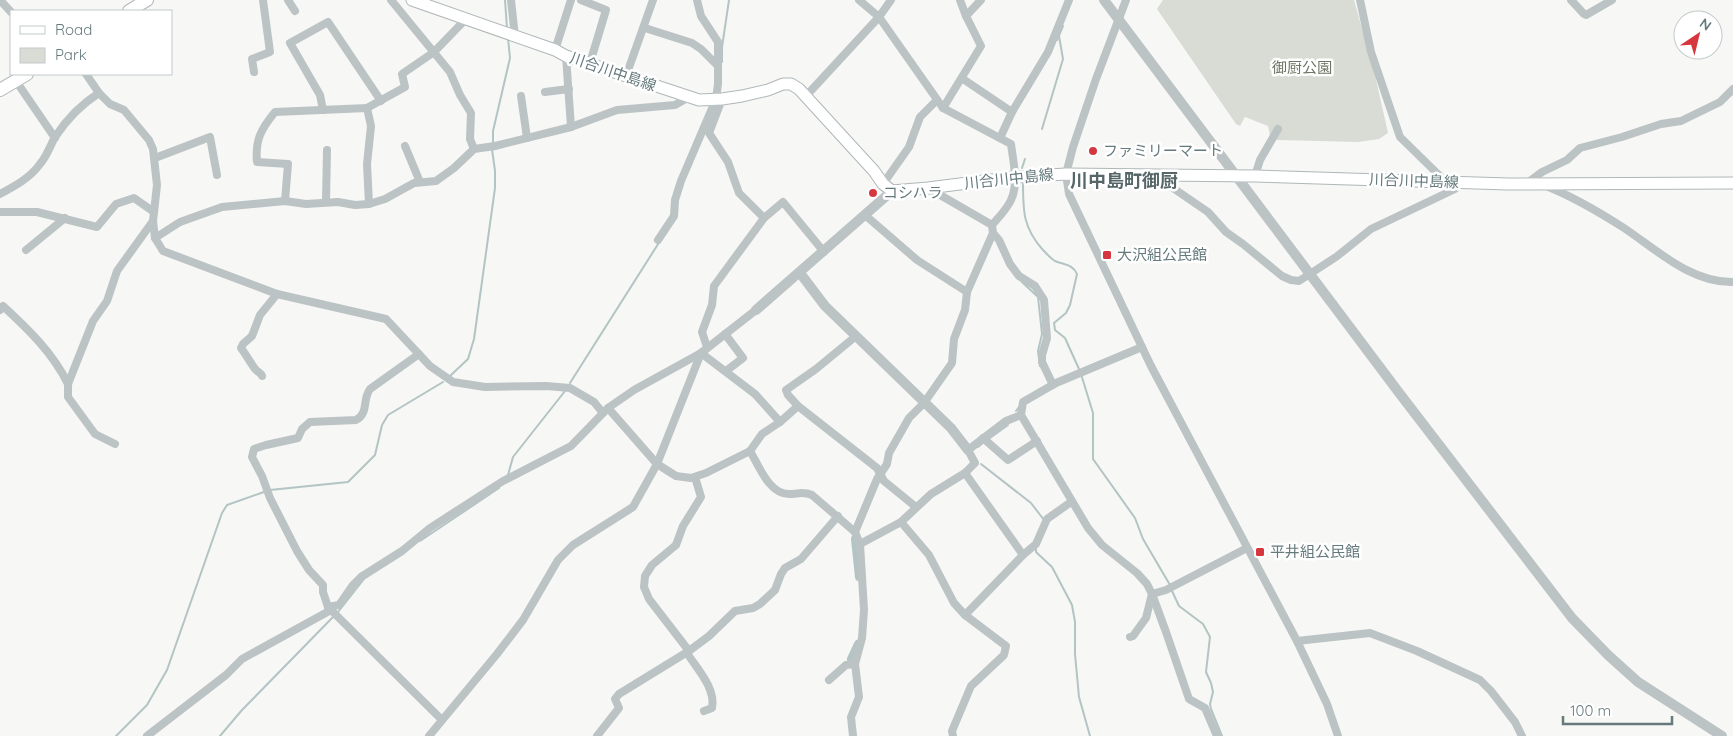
<svg xmlns="http://www.w3.org/2000/svg" width="1733" height="736" font-family="Quicksand,'Noto Sans JP',sans-serif">
  <rect width="100%" height="100%" fill="#f7f7f5"/>
  <!-- green -->
  <path fill="#d9dcd4" d="M1163 0H1354L1375 75 1388 133 1379 139 1358 142 1277 140 1270 136 1268 126 1245 117 1240 126 1236 124 1157 9Z"/>
  <g fill="none" stroke-linecap="round" stroke-linejoin="round">
    <!-- stream -->
    <g stroke="#b3c4c4" stroke-width="2">
      <path d="M505 0 507 28"/>
      <path d="M1057 40 1063 26"/>
      <path d="M722 62V47L729 0"/>
      <path d="M1042 129 1063 59 1059 36"/>
      <path d="M493 144V131L510 58 508 38"/>
      <path d="M1022 168 1025 159"/>
      <path d="M1023 182C1023 211 1023 228 1043 250 1047 254 1050 258 1055 261 1064 265 1073 264 1077 274L1070 305 1066 313 1054 323 1055 330 1065 338 1079 369"/>
      <path d="M1022 282 1038 297 1042 334 1038 351 1040 366"/>
      <path d="M1081 374 1093 413V459L1135 518 1143 539 1170 585"/>
      <path d="M450 376 468 359 474 339 495 188V171L492 149"/>
      <path d="M570 383 660 241"/>
      <path d="M1016 411 1019 407"/>
      <path d="M990 438 1008 425"/>
      <path d="M978 447 984 442"/>
      <path d="M981 464 1031 503 1044 520"/>
      <path d="M508 475 513 457 565 391"/>
      <path d="M270 490 348 482 375 455 382 425 388 415 443 382"/>
      <path d="M420 541 499 488"/>
      <path d="M1036 548V552L1052 567 1072 605 1075 622V654L1079 697 1090 736"/>
      <path d="M1172 591 1179 606 1203 624 1210 637 1206 672 1211 683 1213 692 1210 704 1211 709 1222 736"/>
      <path d="M338 612 364 579"/>
      <path d="M116 736 147 705 167 670 222 513 227 505 264 492"/>
      <path d="M220 736 242 710 334 616"/>
    </g>
    <!-- canal -->
    <g stroke="#b3c4c4" stroke-width="8">
      <path d="M855 539 859 577"/>
      <path d="M851 659 858 644"/>
    </g>
    <!-- secondary casing -->
    <g stroke="#afb7b9" stroke-width="13">
      <path id="secondary" d="M412 0 555 50 566 56 699 100 722 99 742 96 768 90 783 84H791L799 89 874 171 883 184 892 191 928 188 1015 177 1066 174 1255 176 1508 184 1733 183"/>
    </g>
    <!-- primary casing -->
    <g stroke="#b0b7b9" stroke-width="14">
      <g id="primary">
        <path d="M129 11 147 0"/>
        <path d="M0 90 27 74"/>
      </g>
    </g>
    <!-- minor -->
    <g stroke="#bcc3c4" stroke-width="8">
      <path d="M0 0 11 12"/>
      <path d="M288 0 295 11"/>
      <path d="M391 0 450 72 460 95 471 113 470 139 474 149"/>
      <path d="M511 0 515 37"/>
      <path d="M581 0 606 10 590 63"/>
      <path d="M960 0 966 16"/>
      <path d="M1126 0 1096 79 1073 147 1066 174 1069 194 1151 366 1297 641 1327 704 1338 736"/>
      <path d="M1360 0 1371 52 1400 137 1446 182"/>
      <path d="M1571 0 1584 14 1586 15 1612 0"/>
      <path d="M645 28 692 43 701 49 718 66"/>
      <path d="M555 50 571 0"/>
      <path d="M566 56 571 127"/>
      <path d="M254 72 252 59 270 52 263 0"/>
      <path d="M86 74 99 93 110 104 124 110 149 140 153 149 157 185 153 221 155 238 163 251 277 294 386 319 430 366 453 382 485 387 546 386 570 388 594 402 603 413"/>
      <path d="M626 76 653 0"/>
      <path d="M963 79 1012 112"/>
      <path d="M16 81 55 138"/>
      <path d="M545 92 569 89"/>
      <path d="M521 96 527 138"/>
      <path d="M806 96 879 17 891 0"/>
      <path d="M722 99 709 133 728 162 739 193 764 218"/>
      <path d="M367 108 371 126 367 164 369 204"/>
      <path d="M943 108 981 46 966 16 981 0"/>
      <path d="M323 110 320 95 290 43 328 22 381 101"/>
      <path d="M1000 138 1012 112 1048 52 1069 0"/>
      <path d="M405 146 420 182"/>
      <path d="M155 158 210 137 217 175"/>
      <path d="M1154 175 1208 212 1226 232 1243 244 1282 276 1291 280 1299 281 1336 257 1371 229 1455 189 1457 183"/>
      <path d="M1255 176 1260 160 1278 129"/>
      <path d="M883 184 909 147 920 117 937 100"/>
      <path d="M1526 184 1542 172 1567 160 1580 148 1622 137 1661 124 1681 121 1720 102 1733 89"/>
      <path d="M1546 186C1574 197 1599 212 1624 228 1657 250 1691 283 1733 282"/>
      <path d="M928 188 992 225"/>
      <path d="M0 194C15 186 30 178 40 164 47 156 50 146 55 137 67 119 80 105 99 93"/>
      <path d="M285 201 288 164 257 162C255 140 261 129 275 112L367 108 405 87 402 74 434 52 465 20"/>
      <path d="M326 201 327 150"/>
      <path d="M0 212H37L97 227 116 204 134 198 154 212"/>
      <path d="M865 215 917 260 967 292"/>
      <path d="M993 233 999 240 1010 264 1019 276 1035 286 1044 300 1047 338 1042 355V362L1053 385"/>
      <path d="M155 238 180 222 222 207 285 201 306 204 338 202 355 205 369 204 385 199 414 183 436 181 454 168 474 149 495 146 571 127 617 110 675 105 689 97"/>
      <path d="M658 240 674 216 675 200 681 181 716 99 718 84V42L701 16 697 0"/>
      <path d="M26 250 65 218"/>
      <path d="M0 310 3 306C28 329 53 353 68 384"/>
      <path d="M725 334 743 358 726 371"/>
      <path d="M856 336 816 369 786 390 788 395 798 406 877 468 884 481 916 507"/>
      <path d="M707 347 702 332 712 305 714 286 764 218 783 202 824 252"/>
      <path d="M1142 347 1056 383 1023 402 1021 415 1088 528 1102 545 1137 573 1147 584 1152 594 1166 632 1189 699 1205 708 1217 736"/>
      <path d="M701 353 755 394 780 422"/>
      <path d="M262 376C261 373 258 372 256 370 253 367 245 353 241 348L243 344 252 336 260 315 277 294"/>
      <path d="M608 408 657 464 676 476 691 478 706 473 750 451 762 434 780 422 798 406"/>
      <path d="M983 438 1008 460 1037 441"/>
      <path d="M115 444 95 434 68 397V384L93 321 107 301 117 271 153 221"/>
      <path d="M750 451C759 466 769 494 789 494 798 494 803 491 812 495L855 532 860 544 864 610 862 638 855 664 859 697 851 717 853 736"/>
      <path d="M965 473 1023 555"/>
      <path d="M901 522 929 555 954 603 965 615"/>
      <path d="M855 532 877 479 887 464 889 453 909 418 924 403 952 363 954 339 965 310 967 292 993 233 992 225C999 217 1007 209 1011 200 1019 183 1013 161 1011 144L943 108 879 17 859 0"/>
      <path d="M860 544 901 522 931 494 965 473 975 463 968 450 1006 421 1021 415"/>
      <path d="M1152 594 1166 590 1247 548"/>
      <path d="M328 607 323 592V585L309 570 297 551 270 498 262 476 252 457 254 449 266 445 298 438 302 429 310 422 356 420C369 413 362 400 370 389L419 354"/>
      <path d="M331 610 328 607 339 605 353 585 361 577 402 551 430 528 503 481 571 446 608 408 634 390 701 353 756 310"/>
      <path d="M331 610 442 720"/>
      <path d="M1130 637 1133 636 1146 618 1152 594"/>
      <path d="M1297 641 1370 633 1417 651 1480 680 1491 691 1515 722 1522 736"/>
      <path d="M689 651 649 599 644 587 645 576 652 565 676 545 683 526 701 497 695 477"/>
      <path d="M687 653C697 669 716 688 712 708L704 711"/>
      <path d="M829 680 846 665 855 664"/>
      <path d="M147 736 226 675 242 659 331 610"/>
      <path d="M429 736 497 654 523 620 558 560 573 545 633 507 657 464 701 353"/>
      <path d="M597 736 619 708 615 699 619 694 689 651 709 636 735 611 753 608 760 604 775 590 781 574 785 568 801 559 838 516"/>
      <path d="M953 736 952 731 971 686 1004 655 1006 646 965 615 1023 555 1036 544 1047 519 1071 502"/>
    </g>
    <!-- tertiary -->
    <g stroke="#bcc3c4" stroke-width="10">
      <path d="M1104 0 1400 394 1572 618 1608 655 1638 682 1722 736"/>
      <path d="M800 273 825 306 951 428 968 450"/>
      <path d="M756 310 892 191"/>
    </g>
    <!-- secondary -->
    <use href="#secondary" stroke="#fff" stroke-width="11"/>
    <!-- primary -->
    <use href="#primary" stroke="#fff" stroke-width="12"/>
  </g>
  <!-- markers -->
  <g fill="#d6363e" stroke="#fff" stroke-width="2">
    <circle cx="1093" cy="151" r="5"/>
    <circle cx="873" cy="193" r="5"/>
    <rect x="1102" y="250" width="10" height="10" rx="2.5"/>
    <rect x="1255" y="547" width="10" height="10" rx="2.5"/>
  </g>
  <g text-anchor="middle" stroke-width="5" stroke-linejoin="round" paint-order="stroke">
    <!-- park labels -->
    <g font-size="15" fill="#6c7663" stroke="#fff">
      <text x="1302" y="73">御厨公園</text>
    </g>
    <!-- street labels -->
    <g font-size="15" fill="#657a7d" stroke="#fff">
      <text transform="translate(613 72) rotate(19)" y="5">川合川中島線</text>
      <text transform="translate(1009 179) rotate(-6)" y="5">川合川中島線</text>
      <text transform="translate(1414 181) rotate(2)" y="5">川合川中島線</text>
    </g>
    <!-- poi labels -->
    <g font-size="15" fill="#657a7d" stroke="#fff" text-anchor="start">
      <text x="1103" y="156">ファミリーマート</text>
      <text x="883" y="198">コシハラ</text>
      <text x="1117" y="260">大沢組公民館</text>
      <text x="1270" y="557">平井組公民館</text>
    </g>
    <!-- quarter labels -->
    <g font-size="18" font-weight="bold" fill="#566669" stroke="#fff">
      <text x="1124" y="187">川中島町御厨</text>
    </g>
  </g>
  <!-- legend -->
  <rect x="10" y="10" width="162" height="65" fill="#ffffff" stroke="#c1cacb"/>
  <rect x="20" y="26" width="25" height="8" fill="#ffffff" stroke="#c1cacb"/>
  <text x="55" y="35" font-size="15" fill="#657a7d">Road</text>
  <rect x="20" y="48" width="25" height="15" fill="#d9dcd4" stroke="#c1cacb"/>
  <text x="55" y="60" font-size="15" fill="#657a7d">Park</text>
  <!-- north arrow -->
  <g transform="translate(1698 35) rotate(35)"><circle r="24" fill="#ffffff" stroke="#c1cacb"/>
  <path d="M0-4L9 19L0 12L-9 19Z" fill="#d6363e"/>
  <text y="-8" font-size="14" font-weight="bold" text-anchor="middle" fill="#657a7d">N</text>
  </g>
  <!-- scale -->
  <path d="M1563 716v8h109v-8" fill="none" stroke="#657a7d" stroke-width="2.5"/>
  <text x="1570" y="716" font-size="15" fill="#657a7d" stroke="#ffffff" stroke-width="4" paint-order="stroke">100 m</text>
</svg>
